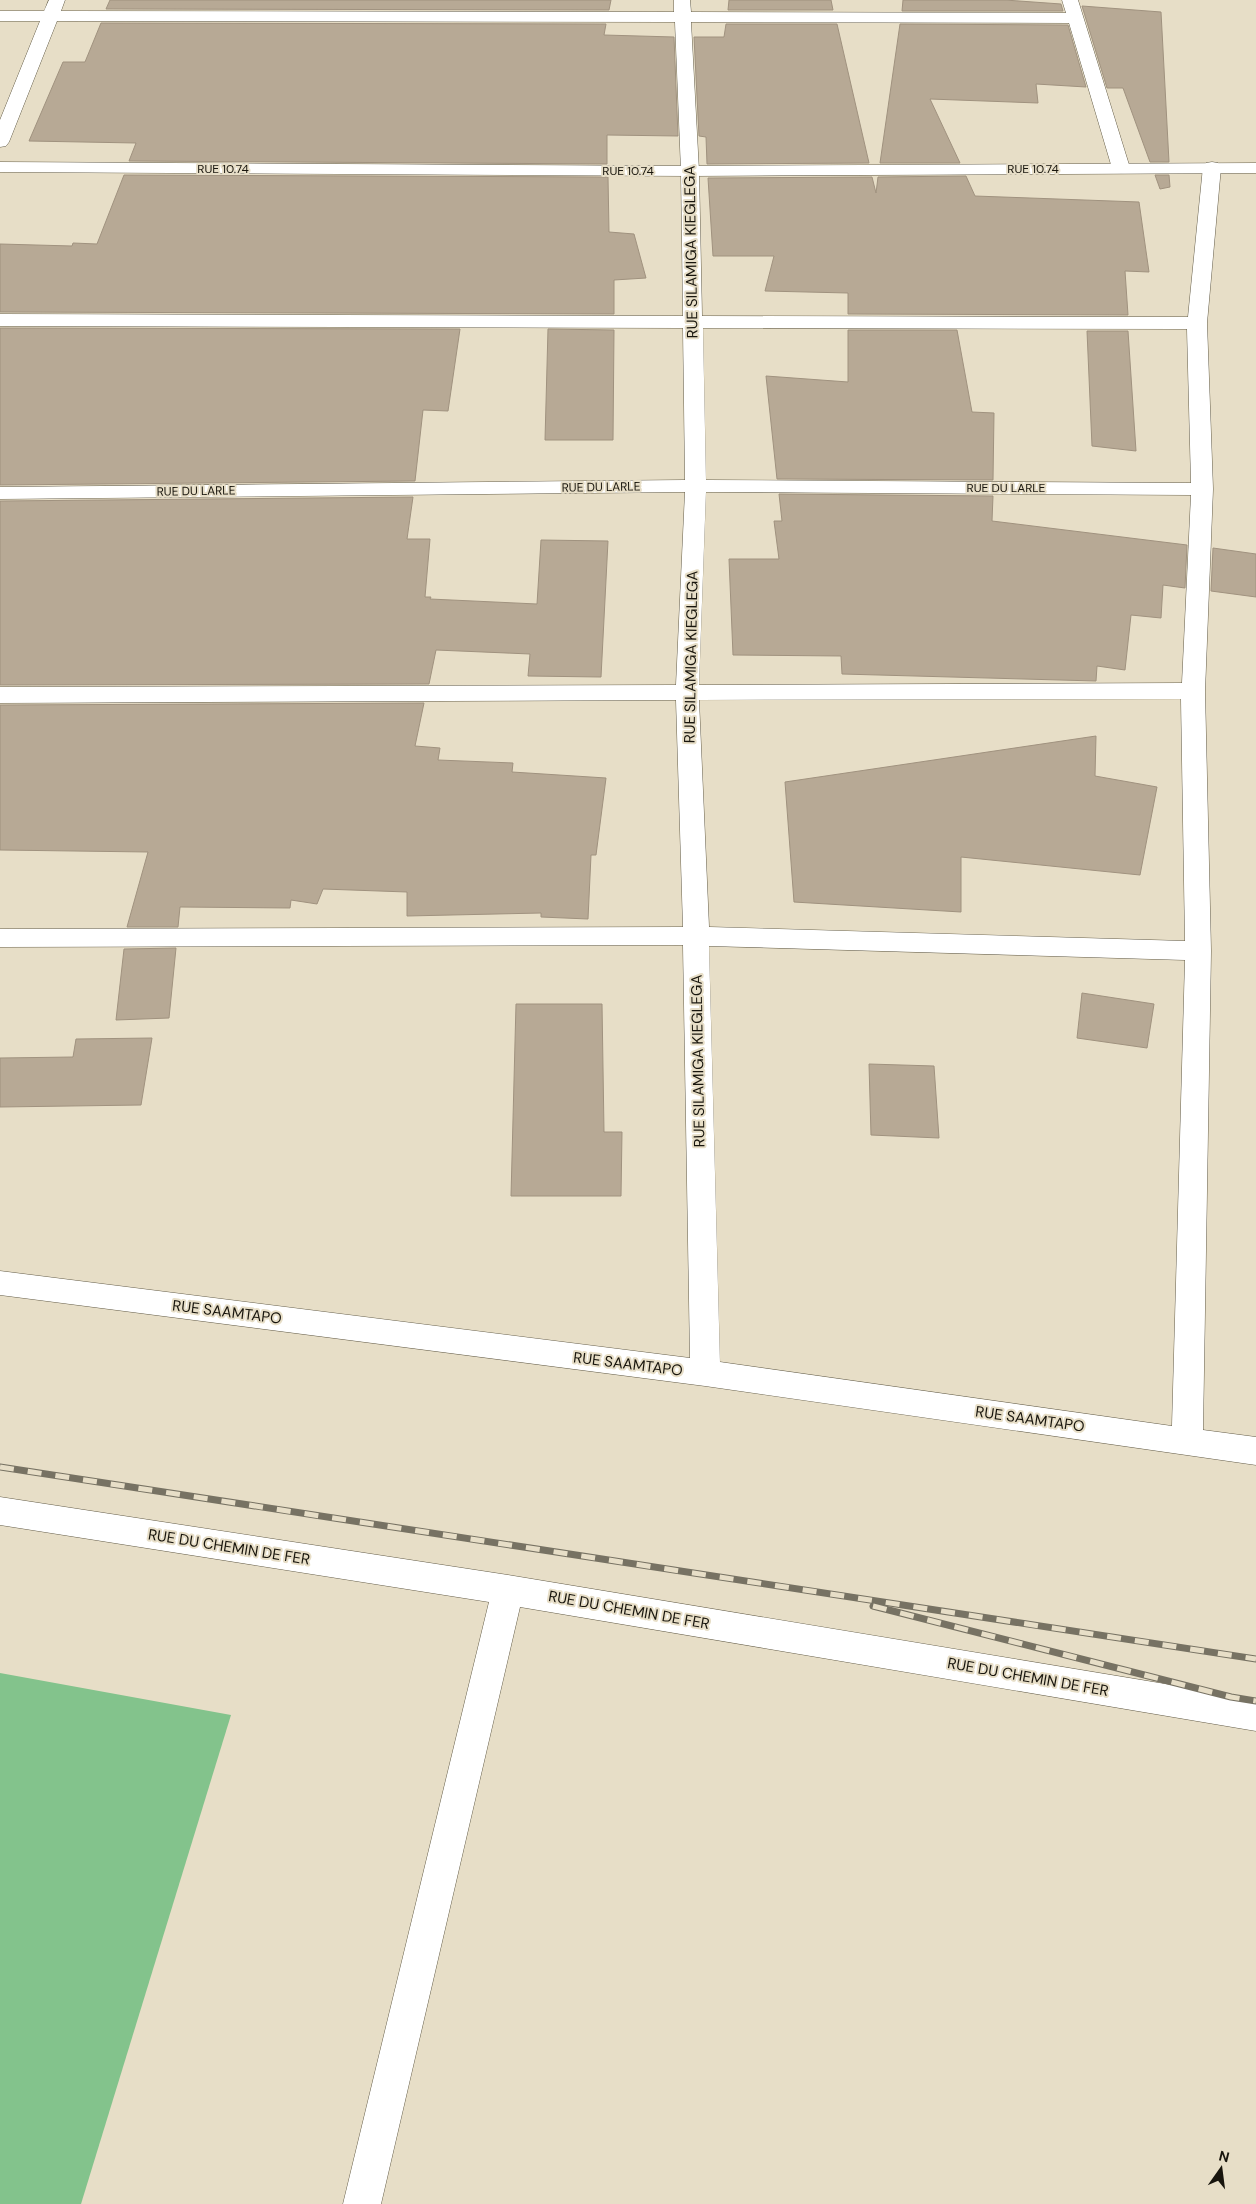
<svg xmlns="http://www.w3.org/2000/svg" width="1256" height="2204" font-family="'DM Sans',sans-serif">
  <rect width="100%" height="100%" fill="#e7dec7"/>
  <!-- green -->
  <path fill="#83c38c" d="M0 1673 231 1715 81 2204H0Z"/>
  <!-- building -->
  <g fill="#b7a995" stroke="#a0927f">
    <path d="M110 0H611L609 10 106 9Z"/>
    <path d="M729 0H831L833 10H728Z"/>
    <path d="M903 0H1005L1061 4 1063 11H902Z"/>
    <path d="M1082 6 1161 12 1169 162H1150L1123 88H1107Z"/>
    <path d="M101 23 606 24 604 35 674 37 678 136 607 135V164L129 161 136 143 29 141 63 62H85Z"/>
    <path d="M726 24H837L869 163 707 164 706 137 699 136 694 37H724Z"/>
    <path d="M900 24 1068 25 1086 87 1036 84 1038 103 930 99 960 163H880Z"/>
    <path d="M124 175 608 177 609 232 634 234 646 278 614 280V314L0 312V244L72 246 73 243 97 244Z"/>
    <path d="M1155 175H1169L1170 187 1160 189Z"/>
    <path d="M966 176 975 196 1139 202 1149 272 1125 271 1128 315 848 314V293L765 291 774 256H713L708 178 872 177 876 193 878 177Z"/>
    <path d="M0 328 460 329 448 411 423 410 415 481 0 485Z"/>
    <path d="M548 329 614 330 613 440H545Z"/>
    <path d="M848 330H957L972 412 994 413 993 480 777 479 766 376 848 382Z"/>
    <path d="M1087 331H1128L1136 451 1092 446Z"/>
    <path d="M779 494 993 496 992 521 1187 545 1185 588 1163 585 1161 618 1131 615 1125 670 1097 666 1096 681 842 674 841 656 733 655 729 559H779L774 521H782Z"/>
    <path d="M413 497 407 539H430L425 597H431L430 599 537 604 541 540 608 541 601 677 528 676 530 654 436 650 429 684 0 685V501Z"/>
    <path d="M1213 548 1256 554V597L1211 591Z"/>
    <path d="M424 703 415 746 440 748 438 760 513 763 512 772 606 778 596 855H591L588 919 541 917V913L407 916V892L323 889 317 904 291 900 290 908 180 907 178 927H127L148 852 0 850V705Z"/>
    <path d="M1096 736 1095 776 1157 787 1140 875 961 857V912L794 902 785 782Z"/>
    <path d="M176 948 169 1018 116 1020 124 949Z"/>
    <path d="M1082 993 1154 1004 1147 1048 1077 1038Z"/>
    <path d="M516 1004H602L604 1132H622L621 1196H511Z"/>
    <path d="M152 1038 141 1105 0 1107V1058L73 1057 76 1039Z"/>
    <path d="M869 1064 934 1066 939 1138 871 1135Z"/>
  </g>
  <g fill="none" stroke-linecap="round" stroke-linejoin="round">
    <!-- street casing -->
    <g stroke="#655e4a" stroke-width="1">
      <g id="street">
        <path d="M49 0H65L61 11 674 12V0H690L691 12 1066 13 1062 0H1078L1130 168 1127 172 1121 173 1115 172 1112 168 1069 23 691 22 699 171 702 316 1188 317 1203 167 1206 163 1212 162 1218 163 1221 167 1207 323 1213 489 1205 691 1211 951 1203 1430 1256 1437V1465L705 1386 0 1295V1271L690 1358 683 945 0 947V929L683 927 676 700 0 703V687L676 685 685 492 0 499V487L685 480 683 328 0 326V314L683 316 681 171 675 22 57 21 9 142 6 146 0 147V120L40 21H0V11H44ZM703 328 1187 329 1191 483 706 480ZM706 492 1191 495 1182 683 699 685ZM1181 699 1185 941 709 927 699 700ZM709 946 1185 960 1172 1426 720 1362Z"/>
        <path d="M0 1497 508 1575 1256 1699V1731L520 1607 381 2204H343L489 1602 0 1525Z"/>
      </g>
    </g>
    <!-- secondary casing -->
    <g stroke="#655e4a" stroke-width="1">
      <path id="secondary" d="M0 162 690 166 1256 163V173L690 176 0 172Z"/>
    </g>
    <!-- street -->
    <use href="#street" fill="#fff" fill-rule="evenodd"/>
    <!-- secondary -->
    <use href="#secondary" fill="#fff" fill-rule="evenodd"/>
    <!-- rail casing -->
    <g stroke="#777263" stroke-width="7">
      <g id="rail">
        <path d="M0 1467 1256 1659"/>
        <path d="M873 1606 1231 1697 1256 1701"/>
      </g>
    </g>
    <!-- rail -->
    <use href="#rail" stroke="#e7dec7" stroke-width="5" stroke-dasharray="14" stroke-linecap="butt"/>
  </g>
  <g text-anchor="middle" stroke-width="4" stroke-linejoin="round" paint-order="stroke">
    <!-- far-street labels -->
    <g font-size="12" fill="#18150d" stroke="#e7dec7">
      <text x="223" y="173">RUE 10.74</text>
      <text x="1033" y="173">RUE 10.74</text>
      <text x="628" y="175">RUE 10.74</text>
      <text transform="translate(601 487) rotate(-1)" y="4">RUE DU LARLE</text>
      <text x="1006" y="492">RUE DU LARLE</text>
      <text transform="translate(196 491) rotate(-1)" y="4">RUE DU LARLE</text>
    </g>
    <!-- street labels -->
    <g font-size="15" fill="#18150d" stroke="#e7dec7">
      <text transform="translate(691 252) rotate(-91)" y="5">RUE SILAMIGA KIEGLEGA</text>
      <text transform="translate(691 657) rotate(-89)" y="5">RUE SILAMIGA KIEGLEGA</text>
      <text transform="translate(698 1061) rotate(-91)" y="5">RUE SILAMIGA KIEGLEGA</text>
      <text transform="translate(227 1312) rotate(7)" y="5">RUE SAAMTAPO</text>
      <text transform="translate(628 1364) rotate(7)" y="5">RUE SAAMTAPO</text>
      <text transform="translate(1030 1419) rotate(8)" y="5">RUE SAAMTAPO</text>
      <text transform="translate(229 1547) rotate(9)" y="5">RUE DU CHEMIN DE FER</text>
      <text transform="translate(629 1610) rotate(10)" y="5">RUE DU CHEMIN DE FER</text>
      <text transform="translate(1028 1677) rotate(10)" y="5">RUE DU CHEMIN DE FER</text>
    </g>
  </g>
  <!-- north arrow -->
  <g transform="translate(1221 2169) rotate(14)" stroke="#e7dec7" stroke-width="4" paint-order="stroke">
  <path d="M0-4L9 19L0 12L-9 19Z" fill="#18150d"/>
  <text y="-8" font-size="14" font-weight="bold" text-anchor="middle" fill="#18150d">N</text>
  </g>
</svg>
